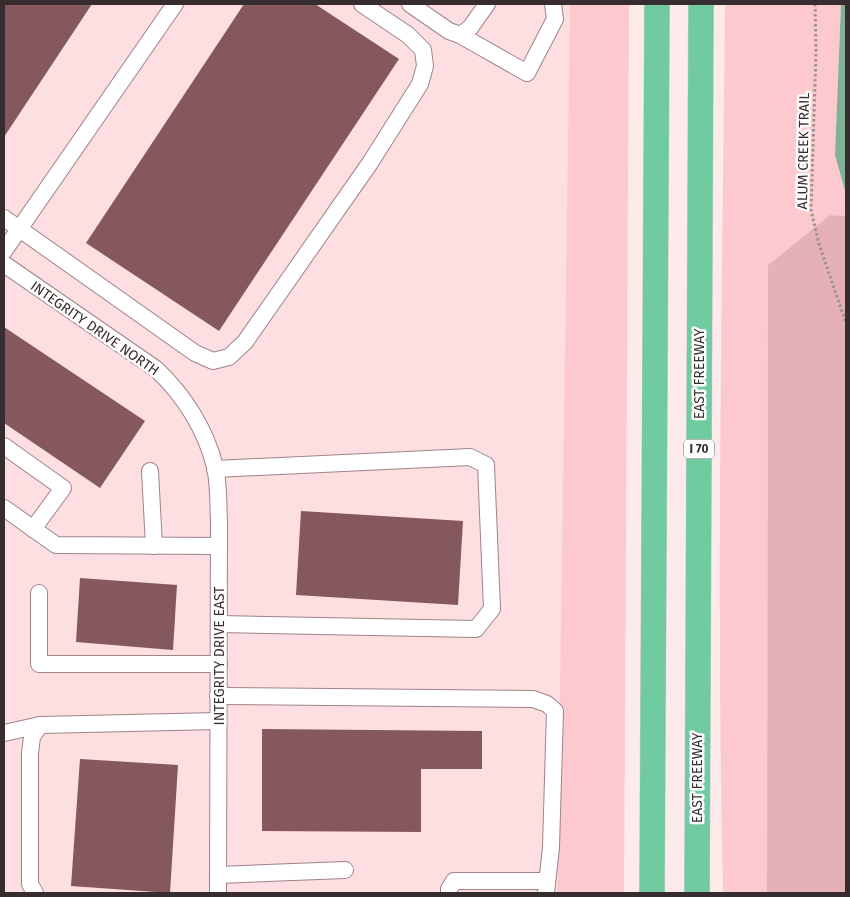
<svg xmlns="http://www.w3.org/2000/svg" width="850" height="897" font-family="'Fira Sans',sans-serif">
  <rect width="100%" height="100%" fill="#fdebec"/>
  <!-- built -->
  <path fill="#fddee1" d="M4 4H570L557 893H4Z"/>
  <!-- green -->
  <g fill="#fcc9ce">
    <path d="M570 4H629L624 893H557Z"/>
    <path d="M725 4H841L835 154 846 194V216L830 215 768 265 767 893H723C716 597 722 300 725 4Z"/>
  </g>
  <!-- forest -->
  <path fill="#e5b1b7" d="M830 215 846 216V893H767L768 265Z"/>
  <!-- water -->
  <path fill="#81b098" d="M841 4H846V194L835 155Z"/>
  <!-- building -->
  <g fill="#85585d">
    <path d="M4 4H92L4 137Z"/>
    <path d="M244 4H315L399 59 219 331 86 243Z"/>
    <path d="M4 327 145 421 100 488 4 423Z"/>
    <path d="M301 511 463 521 458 605 296 595Z"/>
    <path d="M80 578 177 585 173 650 76 642Z"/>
    <path d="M262 729 482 731V769H421V832L262 831Z"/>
    <path d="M80 759 178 765 170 893 71 886Z"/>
  </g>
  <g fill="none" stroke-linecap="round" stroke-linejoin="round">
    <!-- minor casing -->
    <g stroke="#9f8487" stroke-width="18">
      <g id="minor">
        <path d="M410 4 449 31 460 35 470 28 487 4"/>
        <path d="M460 35 527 73 555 19 553 4"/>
        <path d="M4 218 195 353 213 361 229 357 245 342 370 163 420 84 425 66 423 50 408 35 362 4"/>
        <path d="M4 251 175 4"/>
        <path d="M4 264 156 369C184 395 206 430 215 467 219 484 218 504 219 521L218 893"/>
        <path d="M4 446 63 488 33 529"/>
        <path d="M215 469 470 457 486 465 492 609 476 629 219 624"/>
        <path d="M150 471 154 546"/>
        <path d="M4 508 56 545 219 546"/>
        <path d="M39 593V664H219"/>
        <path d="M218 696 533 699 547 704 555 711 551 847 546 893"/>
        <path d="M4 733 40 725"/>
        <path d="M218 875 345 870"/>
        <path d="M35 893 30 884V753L32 737 40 725 218 721"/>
        <path d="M449 893V889L454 881H547"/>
      </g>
    </g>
    <!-- highway casing -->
    <g stroke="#cfcdcd" stroke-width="26">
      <g id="highway">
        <path d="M652 893 657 4"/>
        <path d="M697 893 701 4"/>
      </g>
    </g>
    <!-- path -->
    <path stroke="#a09192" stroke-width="3" stroke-dasharray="2.5 2.5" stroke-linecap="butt" d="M815 4 816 52 811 210 819 244 846 323"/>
    <!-- minor -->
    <use href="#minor" stroke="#fff" stroke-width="16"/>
    <!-- highway -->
    <use href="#highway" stroke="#70cba1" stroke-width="25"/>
  </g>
  <g text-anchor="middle" stroke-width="5" stroke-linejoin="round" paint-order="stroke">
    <!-- shield labels -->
    <rect fill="#fdfdfd" stroke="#736b6c" stroke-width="1" x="684" y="439.5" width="30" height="19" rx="4"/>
    <g font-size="12" font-weight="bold" fill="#382d2e">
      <text x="699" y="453">I 70</text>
    </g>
    <!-- street labels -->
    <g font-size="14" fill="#382d2e" stroke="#fdfdfd">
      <text transform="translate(803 151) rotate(-89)" y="5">ALUM CREEK TRAIL</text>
      <text transform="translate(95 328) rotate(35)" y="5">INTEGRITY DRIVE NORTH</text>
      <text transform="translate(699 374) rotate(-90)" y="5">EAST FREEWAY</text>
      <text transform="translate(219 656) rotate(-90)" y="5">INTEGRITY DRIVE EAST</text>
      <text transform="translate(697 778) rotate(-90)" y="5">EAST FREEWAY</text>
    </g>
  </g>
  <!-- border -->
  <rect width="850" height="897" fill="none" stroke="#382d2e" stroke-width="10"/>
</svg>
